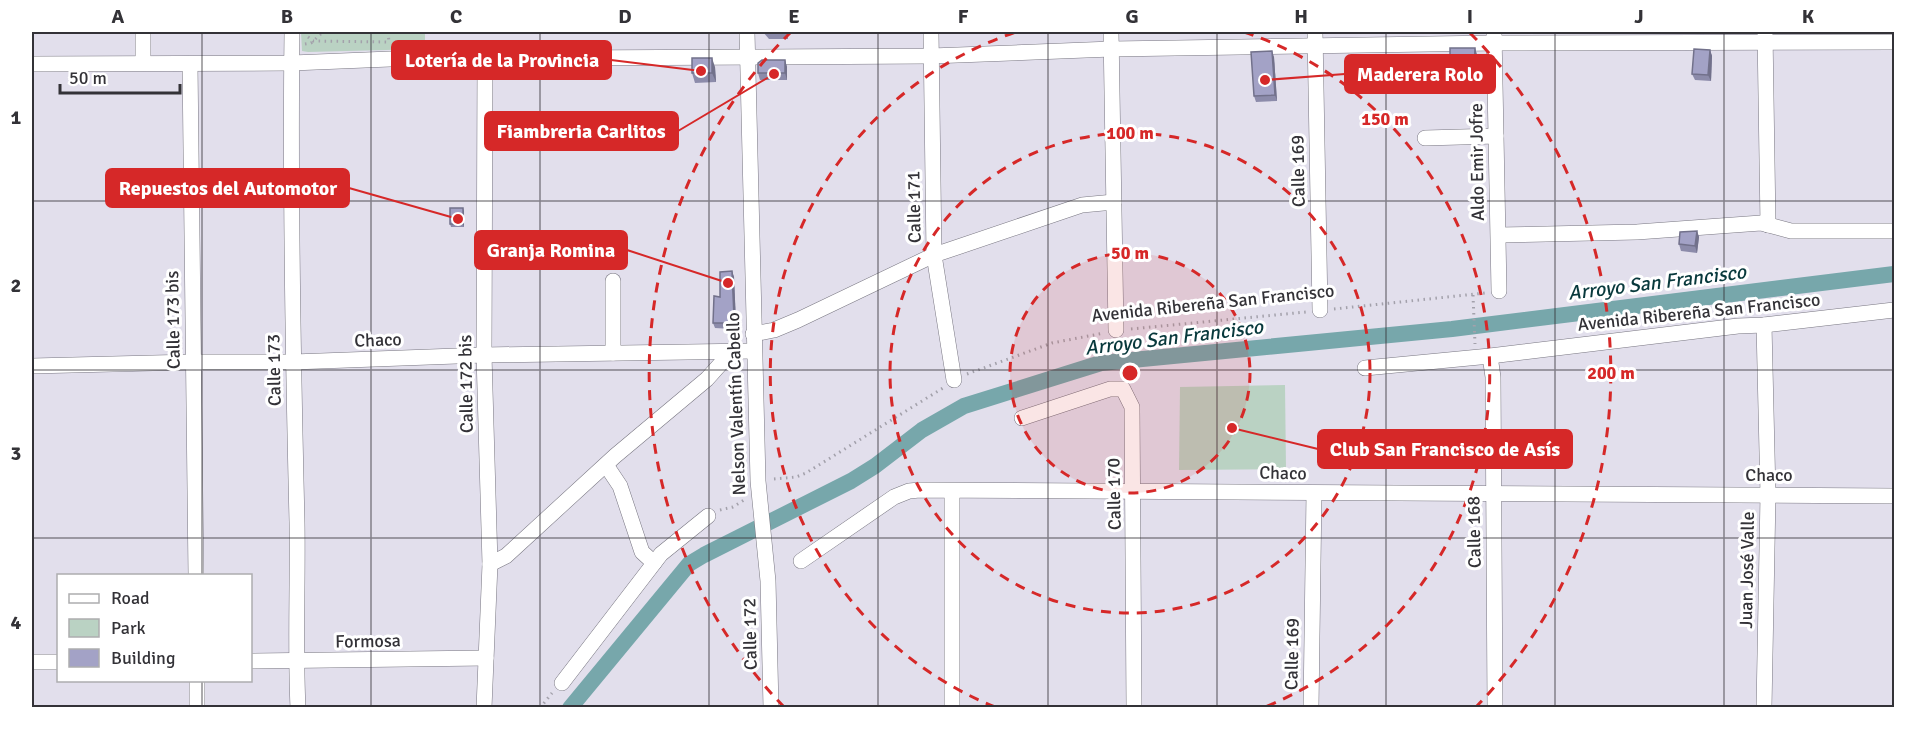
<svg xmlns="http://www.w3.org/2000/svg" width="1926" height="739" font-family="Signika,sans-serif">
  <rect width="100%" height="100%" fill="#e2dfec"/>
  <!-- green -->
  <g fill="#bad2c3">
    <path d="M301 32H425V49L308 52 302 51Z"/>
    <path d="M1285 385 1286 469 1179 470 1180 387Z"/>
  </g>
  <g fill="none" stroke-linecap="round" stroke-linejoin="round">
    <!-- canal -->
    <path stroke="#77a7ab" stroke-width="16" d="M570 708 689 564 704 555 851 481 875 466 922 430 964 406 1101 363 1452 329 1894 274"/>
    <!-- minor casing -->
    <g stroke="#787681" stroke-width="16">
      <g id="minor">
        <path d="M292 32C290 195 293 358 297 522 298 584 295 646 298 708"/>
        <path d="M747 32 758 481 768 581 771 708"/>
        <path d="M931 32 934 255 954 380"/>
        <path d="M1111 32 1116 330"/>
        <path d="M1315 32 1320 310"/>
        <path d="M1494 32 1499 291"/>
        <path d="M1765 32 1768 225"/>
        <path d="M143 63V32"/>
        <path d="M32 64 292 63 390 59 931 56 1112 49 1494 43 1894 42"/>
        <path d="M190 64 196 576"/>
        <path d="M1425 138 1496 136"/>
        <path d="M1499 235 1637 232 1761 223 1791 231H1894"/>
        <path d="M613 281V353"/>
        <path d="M1764 325 1768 495 1764 708"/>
        <path d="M753 334 774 330 798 320 934 255 1082 205 1114 202"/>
        <path d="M1490 356 1493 377 1495 708"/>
        <path d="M32 366 193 362H293L484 355 753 351"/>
        <path d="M1365 368 1490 356 1738 326 1764 325 1894 310"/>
        <path d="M1022 418 1110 389H1123L1132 407 1134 708"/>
        <path d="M606 465 620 486 642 552 654 563"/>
        <path d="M801 561 894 497 909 491 920 490 1894 496"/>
        <path d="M490 564 506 556 615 456 707 379 724 360 725 352"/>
        <path d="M250 661 486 658"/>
        <path d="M32 662H58"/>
        <path d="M197 680V708"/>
        <path d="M562 683 661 554 708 516"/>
        <path d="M484 708 490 564 484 355 485 59"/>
        <path d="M952 708V491"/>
        <path d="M1311 708 1314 493"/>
      </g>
    </g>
    <!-- path -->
    <g stroke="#a3a1ab" stroke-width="3" stroke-dasharray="1.5 4.5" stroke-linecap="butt">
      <path d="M388 32 389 42"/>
      <path d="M308 37 313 41 389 42"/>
      <path d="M305 44 311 43 323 32"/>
      <path d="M1473 295 1475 344"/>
      <path d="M1334 309 1485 293"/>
      <path d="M1131 329 1306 312"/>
      <path d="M967 374 1052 343 1104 333"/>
      <path d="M774 479 796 477 806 473 943 388"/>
      <path d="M720 510 733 507 744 500"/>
      <path d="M540 708 552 693"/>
    </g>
    <!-- minor -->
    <use href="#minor" stroke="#fff" stroke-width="15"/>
  </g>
  <!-- wall -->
  <g fill="#8c8baa">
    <path d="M763 32H788V39H769Z"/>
    <path d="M1475 48 1477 55V75L1453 74 1450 68Z"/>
    <path d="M1710 50 1712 56 1711 81 1695 80 1692 74Z"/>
    <path d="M1274 57 1277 101 1256 102 1254 96Z"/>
    <path d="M785 60 787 67V80H760L758 73Z"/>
    <path d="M715 67 716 82 695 83 692 73Z"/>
    <path d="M464 211V227H451L450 224Z"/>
    <path d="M1697 231 1699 237 1697 253 1681 251 1679 244Z"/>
    <path d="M732 271 734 277 736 323 731 329 715 328 713 323 720 297Z"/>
  </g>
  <!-- shaded-wall -->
  <g fill="#72718b">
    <path d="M1475 48 1477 55V75L1474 68Z"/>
    <path d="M1710 50 1712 56 1711 81 1708 75Z"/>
    <path d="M1272 51 1274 57 1277 101 1275 95Z"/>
    <path d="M712 58 715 67 716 82 712 73Z"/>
    <path d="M785 60 787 67V80L785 73Z"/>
    <path d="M463 208 464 211V227L463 224Z"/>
    <path d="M1697 231 1699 237 1697 253 1695 246Z"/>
    <path d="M732 271 734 277 736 323 731 329 729 323Z"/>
  </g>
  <!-- building -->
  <g fill="#a3a2c6" stroke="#72718b" stroke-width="1.5">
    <path d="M765 32H786V33H767Z"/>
    <path d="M1450 48H1475L1474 68H1450Z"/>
    <path d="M1694 49 1710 50 1708 75 1692 74Z"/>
    <path d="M1272 51 1275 95 1254 96 1251 52Z"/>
    <rect x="692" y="58" width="20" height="15"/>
    <path d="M762 60H785V73H758V63Z"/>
    <rect x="450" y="208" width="13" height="16"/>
    <path d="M1697 231 1695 246 1679 244 1680 232Z"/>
    <path d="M732 271 734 317 729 323H713L714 296 720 297V272Z"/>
  </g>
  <!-- grid -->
  <path fill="none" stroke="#333237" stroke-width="1.5" stroke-opacity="0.55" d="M202 32V576M371 32V708M540 32V708M709 32V708M878 32V708M1048 32V708M1217 32V708M1386 32V708M1555 32V708M1724 32V708M32 201H1894M32 370H1894M32 538H1894M202 680V708"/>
  <!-- distance rings -->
  <circle cx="1130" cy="373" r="120" fill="#d62828" fill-opacity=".12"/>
  <g fill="none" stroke="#d62828" stroke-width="3" stroke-dasharray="10 8">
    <circle cx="1130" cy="373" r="120"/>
    <circle cx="1130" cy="373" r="240"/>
    <path d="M995 707A360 360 0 0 1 1016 32M1244 32A360 360 0 0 1 1265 707"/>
    <path d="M784 707A481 481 0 0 1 790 33M1470 33A481 481 0 0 1 1476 707"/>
  </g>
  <g text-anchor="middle" stroke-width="6" stroke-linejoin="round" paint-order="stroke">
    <!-- street labels -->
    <g font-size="18" fill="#333237" stroke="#fff">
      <text transform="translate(1477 162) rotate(-91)" y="6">Aldo Emir Jofre</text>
      <text transform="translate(1298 171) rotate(-91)" y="6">Calle 169</text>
      <text transform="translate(914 207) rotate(-91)" y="6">Calle 171</text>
      <text transform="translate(1213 303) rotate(-6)" y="6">Avenida Ribereña San Francisco</text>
      <text transform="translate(1699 312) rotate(-6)" y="6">Avenida Ribereña San Francisco</text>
      <text transform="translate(173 320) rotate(-91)" y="6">Calle 173 bis</text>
      <text transform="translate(378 340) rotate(-2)" y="6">Chaco</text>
      <text transform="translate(274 370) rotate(-91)" y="6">Calle 173</text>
      <text transform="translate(466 384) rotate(-91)" y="6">Calle 172 bis</text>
      <text transform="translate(736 404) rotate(-92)" y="6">Nelson Valentín Cabello</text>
      <text transform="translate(1283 473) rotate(1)" y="6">Chaco</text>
      <text x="1769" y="481">Chaco</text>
      <text transform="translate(1114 494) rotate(-91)" y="6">Calle 170</text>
      <text transform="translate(1474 532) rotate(-91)" y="6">Calle 168</text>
      <text transform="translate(1747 570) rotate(-89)" y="6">Juan José Valle</text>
      <text transform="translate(750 634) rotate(-91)" y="6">Calle 172</text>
      <text transform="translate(368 641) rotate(-1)" y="6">Formosa</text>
      <text transform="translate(1292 654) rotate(-89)" y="6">Calle 169</text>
    </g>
    <!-- water labels -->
    <g font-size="20" font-style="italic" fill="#08393c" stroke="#fff">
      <text transform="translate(1657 282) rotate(-7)" y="7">Arroyo San Francisco</text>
      <text transform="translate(1174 337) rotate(-7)" y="7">Arroyo San Francisco</text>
    </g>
  </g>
  <circle cx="1130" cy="373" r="9" fill="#d62828" stroke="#fff" stroke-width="3"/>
  <g font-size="18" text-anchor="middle" font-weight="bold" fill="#d62828" stroke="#fff" stroke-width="6" stroke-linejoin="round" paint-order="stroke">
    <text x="1385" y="125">150 m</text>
    <text x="1130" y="139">100 m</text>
    <text x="1130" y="259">50 m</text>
    <text x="1611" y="379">200 m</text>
  </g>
  <!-- callouts -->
  <path fill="none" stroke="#d62828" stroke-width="2" d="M701 71L611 60M1265 80L1345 74M774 74L678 131M458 219L349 188M728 283L627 250M1232 428L1318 449"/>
  <g fill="#d62828" stroke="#fff" stroke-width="2">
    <circle cx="701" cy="71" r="6"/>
    <circle cx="1265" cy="80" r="6"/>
    <circle cx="774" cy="74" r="6"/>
    <circle cx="458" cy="219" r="6"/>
    <circle cx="728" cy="283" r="6"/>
    <circle cx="1232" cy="428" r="6"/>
  </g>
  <g fill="#d62828" stroke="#d62828" stroke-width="2">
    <rect x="392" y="41" width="219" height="38" rx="6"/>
    <rect x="1345" y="55" width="150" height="38" rx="6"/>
    <rect x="485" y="112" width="193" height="38" rx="6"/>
    <rect x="106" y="169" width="243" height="38" rx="6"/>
    <rect x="475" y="231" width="152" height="38" rx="6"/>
    <rect x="1318" y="430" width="254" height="38" rx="6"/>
  </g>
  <g font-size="20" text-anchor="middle" font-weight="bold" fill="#fff">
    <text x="502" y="67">Lotería de la Provincia</text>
    <text x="1420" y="81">Maderera Rolo</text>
    <text x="581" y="138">Fiambreria Carlitos</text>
    <text x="228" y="195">Repuestos del Automotor</text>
    <text x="551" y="257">Granja Romina</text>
    <text x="1445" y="456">Club San Francisco de Asís</text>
  </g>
  <!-- border -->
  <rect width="1926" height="739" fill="none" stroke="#ffffff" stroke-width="66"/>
  <!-- legend -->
  <rect x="57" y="574" width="195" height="108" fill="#ffffff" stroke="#adadaf" stroke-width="1.5"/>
  <rect x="69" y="594" width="30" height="9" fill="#ffffff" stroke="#adadaf" stroke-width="1.5"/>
  <text x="111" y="604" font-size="18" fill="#333237">Road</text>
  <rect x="69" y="619" width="30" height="18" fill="#bad2c3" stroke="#adadaf" stroke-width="1.5"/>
  <text x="111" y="634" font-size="18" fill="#333237">Park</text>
  <rect x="69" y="649" width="30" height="18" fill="#a3a2c6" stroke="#adadaf" stroke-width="1.5"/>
  <text x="111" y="664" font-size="18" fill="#333237">Building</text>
  <!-- scale -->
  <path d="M60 84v9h120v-9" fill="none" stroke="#333237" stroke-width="3"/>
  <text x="69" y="84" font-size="18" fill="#333237" stroke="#ffffff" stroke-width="4.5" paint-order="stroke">50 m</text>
  <rect x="33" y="33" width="1860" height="673" fill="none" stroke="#333237" stroke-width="2"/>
  <g font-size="20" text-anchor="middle" font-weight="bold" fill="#333237">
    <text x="118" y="23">A</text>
    <text x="287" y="23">B</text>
    <text x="456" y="23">C</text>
    <text x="625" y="23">D</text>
    <text x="794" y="23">E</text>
    <text x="963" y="23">F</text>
    <text x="1132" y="23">G</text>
    <text x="1301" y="23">H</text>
    <text x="1470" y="23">I</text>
    <text x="1639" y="23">J</text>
    <text x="1808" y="23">K</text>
    <text x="16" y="124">1</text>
    <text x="16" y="292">2</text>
    <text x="16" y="460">3</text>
    <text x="16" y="629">4</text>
  </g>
</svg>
